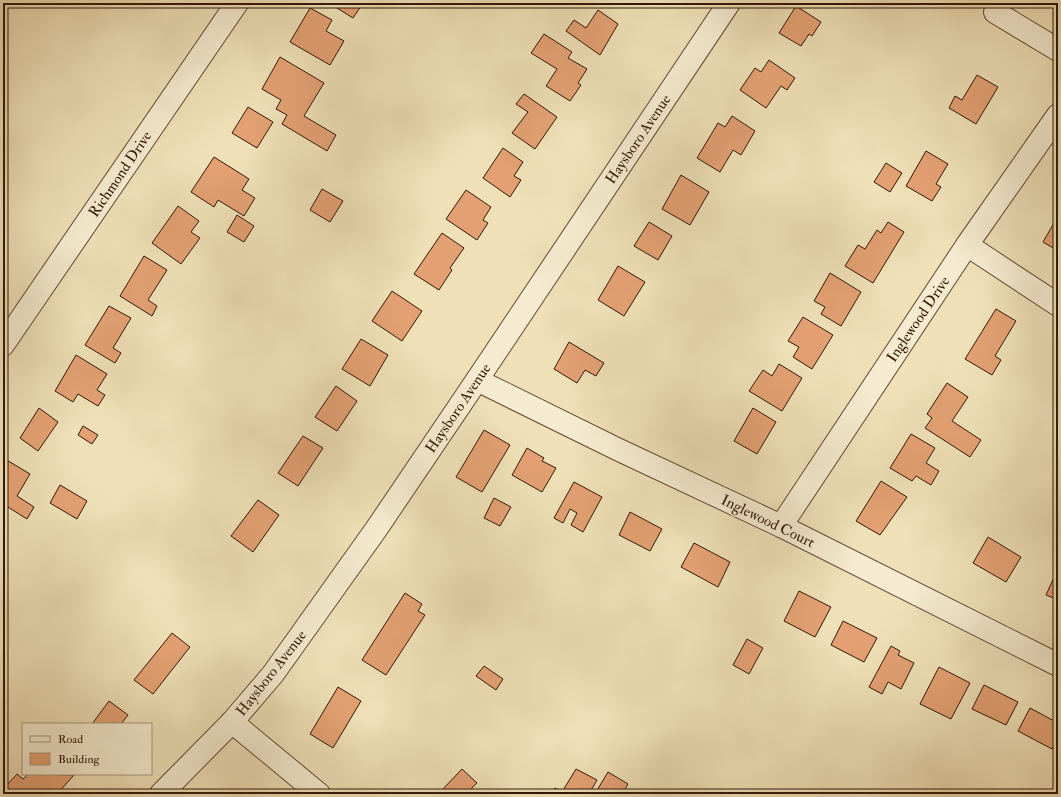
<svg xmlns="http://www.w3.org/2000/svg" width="1061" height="797" font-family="'IM FELL Double Pica',serif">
  <rect width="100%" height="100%" fill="#efe0b7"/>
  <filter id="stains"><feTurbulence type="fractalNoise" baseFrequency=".005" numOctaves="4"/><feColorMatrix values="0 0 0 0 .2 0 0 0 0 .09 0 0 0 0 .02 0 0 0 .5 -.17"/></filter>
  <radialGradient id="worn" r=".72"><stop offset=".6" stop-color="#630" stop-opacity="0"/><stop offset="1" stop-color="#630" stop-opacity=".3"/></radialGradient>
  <!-- building -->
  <g fill="#e3a173" stroke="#331608">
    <path d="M329 3H364L362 7 361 6 353 18Z"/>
    <path d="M796 6 821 22 812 36 809 34 801 46 779 33Z"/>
    <path d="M310 8 332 20 326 31 344 41 330 65 290 42Z"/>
    <path d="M598 10 618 24 600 55 566 31 574 20 586 28Z"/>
    <path d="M544 34 572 52 568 58 587 69 578 83 581 85 570 101 546 86 557 69 531 53Z"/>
    <path d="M280 57 324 83 304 116 336 135 327 151 282 124 287 115 276 109 281 100 262 89Z"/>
    <path d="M769 60 795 78 787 90 781 86 766 108 740 90 755 68 761 72Z"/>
    <path d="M977 75 998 87 976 124 949 108 955 96 962 100Z"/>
    <path d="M524 94 557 117 535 149 512 133 528 112 516 104Z"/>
    <path d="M248 107 273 122 257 148 232 133Z"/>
    <path d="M732 116 755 131 741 155 733 150 720 172 697 158 718 123 725 127Z"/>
    <path d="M503 148 523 162 514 176 521 180 510 197 483 178Z"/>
    <path d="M926 151 948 164 936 184 941 187 932 201 906 186Z"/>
    <path d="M214 157 249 179 242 190 255 198 244 216 218 200 214 207 191 192Z"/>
    <path d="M886 163 902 173 890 192 874 182Z"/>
    <path d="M681 175 709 192 690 225 662 209Z"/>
    <path d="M322 189 343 201 330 222 310 210Z"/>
    <path d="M466 190 491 207 483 220 488 223 477 240 446 219Z"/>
    <path d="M178 206 199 221 191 232 200 238 181 264 152 243Z"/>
    <path d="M237 215 254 226 244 242 227 232Z"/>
    <path d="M1058 216V251L1043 242Z"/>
    <path d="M649 222 672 236 658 260 634 246Z"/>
    <path d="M888 222 904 232 873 283 845 266 858 245 865 249 877 230 881 233Z"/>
    <path d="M442 233 464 248 450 268 452 270 439 290 414 274Z"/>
    <path d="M144 256 167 270 148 300 157 306 152 316 120 296Z"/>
    <path d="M618 266 645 282 624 316 598 300Z"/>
    <path d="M830 273 861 292 841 326 821 314 825 307 814 301Z"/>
    <path d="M392 291 422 311 402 341 372 321Z"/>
    <path d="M109 306 131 318 113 348 121 353 115 363 85 345Z"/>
    <path d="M996 309 1016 321 995 356 1001 360 992 375 965 359Z"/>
    <path d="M803 317 833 335 812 369 793 357 799 347 788 341Z"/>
    <path d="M361 339 388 355 370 386 342 369Z"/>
    <path d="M569 342 604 363 596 376 585 370 577 383 554 369Z"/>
    <path d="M76 355 107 374 97 390 105 395 98 406 78 394 73 402 55 391Z"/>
    <path d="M779 364 802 378 782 411 749 391 763 370 772 376Z"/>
    <path d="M947 383 968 397 952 421 981 440 970 457 925 428 932 418 927 414Z"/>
    <path d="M336 386 357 401 337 431 315 417Z"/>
    <path d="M39 408 58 422 38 451 20 438Z"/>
    <path d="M753 408 776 422 757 454 734 441Z"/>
    <path d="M83 426 98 435 92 444 78 435Z"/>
    <path d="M484 430 510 445 482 492 456 477Z"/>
    <path d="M911 434 935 448 926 463 939 471 931 485 916 476 912 481 890 468Z"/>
    <path d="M303 436 323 448 298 486 278 473Z"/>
    <path d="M527 448 544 458 542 461 556 468 542 492 512 475Z"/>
    <path d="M5 459 30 474 17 496 34 507 27 519 3 504V462Z"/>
    <path d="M881 481 907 497 880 535 856 521Z"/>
    <path d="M574 482 602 497 583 532 571 525 577 513 570 509 563 523 554 518Z"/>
    <path d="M60 485 87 501 77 519 50 503Z"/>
    <path d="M494 498 511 507 500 526 484 518Z"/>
    <path d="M258 500 279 515 253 552 231 536Z"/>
    <path d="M630 512 662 529 650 551 619 535Z"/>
    <path d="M988 537 1021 557 1006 582 973 563Z"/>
    <path d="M694 543 730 562 718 587 681 567Z"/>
    <path d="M1056 573 1058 574V600L1046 595Z"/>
    <path d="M799 591 831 607 815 637 784 621Z"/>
    <path d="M405 593 422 604 418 611 425 615 386 675 362 660Z"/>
    <path d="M843 621 877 638 864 662 831 645Z"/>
    <path d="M172 633 190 647 153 694 134 680Z"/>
    <path d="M747 639 763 648 749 674 733 665Z"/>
    <path d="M891 646 900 651 898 655 914 663 901 689 888 682 882 694 869 687Z"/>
    <path d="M484 666 503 679 496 690 476 676Z"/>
    <path d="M939 667 970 683 951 719 920 704Z"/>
    <path d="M984 685 1018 702 1006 725 972 709Z"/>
    <path d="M338 687 361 701 333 748 310 734Z"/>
    <path d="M109 701 128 715 121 724H92Z"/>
    <path d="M1030 708 1058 723V738L1052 749 1018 731Z"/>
    <path d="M462 769 477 783 471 789 476 794H442L440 792Z"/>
    <path d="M576 769 597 780 589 794H551L555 788 562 792Z"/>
    <path d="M608 772 628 784 622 794H599L596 792Z"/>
    <path d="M17 774 23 779 28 774 74 775 57 794H9L3 789Z"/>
  </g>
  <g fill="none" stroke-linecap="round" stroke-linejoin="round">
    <!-- minor casing -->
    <g stroke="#624834" stroke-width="24">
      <g id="minor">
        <path d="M1000 3 995 12 1058 50"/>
        <path d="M967 245 1058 305"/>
        <path d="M3 345 237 3"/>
        <path d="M477 380 617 449 781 526 1058 665"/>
        <path d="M781 526 967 245 1058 115"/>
        <path d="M232 722 319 794"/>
        <path d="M161 794 232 722 273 674 377 528 477 380 729 3"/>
      </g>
    </g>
    <!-- minor -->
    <use href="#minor" stroke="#f5ebd0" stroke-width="22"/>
  </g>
  <g text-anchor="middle" stroke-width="3" stroke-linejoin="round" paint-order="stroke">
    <!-- street labels -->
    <g font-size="15" fill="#331608" stroke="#f5ebd0">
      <text transform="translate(638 139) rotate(-56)" y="5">Haysboro Avenue</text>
      <text transform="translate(120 174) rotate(-56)" y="5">Richmond Drive</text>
      <text transform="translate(918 319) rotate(-56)" y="5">Inglewood Drive</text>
      <text transform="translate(458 408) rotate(-56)" y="5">Haysboro Avenue</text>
      <text transform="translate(768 521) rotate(26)" y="5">Inglewood Court</text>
      <text transform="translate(271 673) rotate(-52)" y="5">Haysboro Avenue</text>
    </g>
  </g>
  <!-- margin -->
  <rect width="1061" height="797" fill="none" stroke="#efe0b7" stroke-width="16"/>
  <rect x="4" y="4" width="1053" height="789" fill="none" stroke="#331608" stroke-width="2"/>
  <rect x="8" y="8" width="1045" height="781" fill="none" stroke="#331608"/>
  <!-- legend -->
  <rect x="22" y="723" width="130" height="52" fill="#f5ebd0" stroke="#a79680"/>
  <rect x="30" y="736" width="20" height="6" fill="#f5ebd0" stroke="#a79680"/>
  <text x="58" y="743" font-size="12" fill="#331608">Road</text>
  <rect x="30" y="753" width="20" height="12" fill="#e3a173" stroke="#a79680"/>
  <text x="58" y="763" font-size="12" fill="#331608">Building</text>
  <rect width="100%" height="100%" filter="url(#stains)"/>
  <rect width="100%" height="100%" fill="url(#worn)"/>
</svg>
